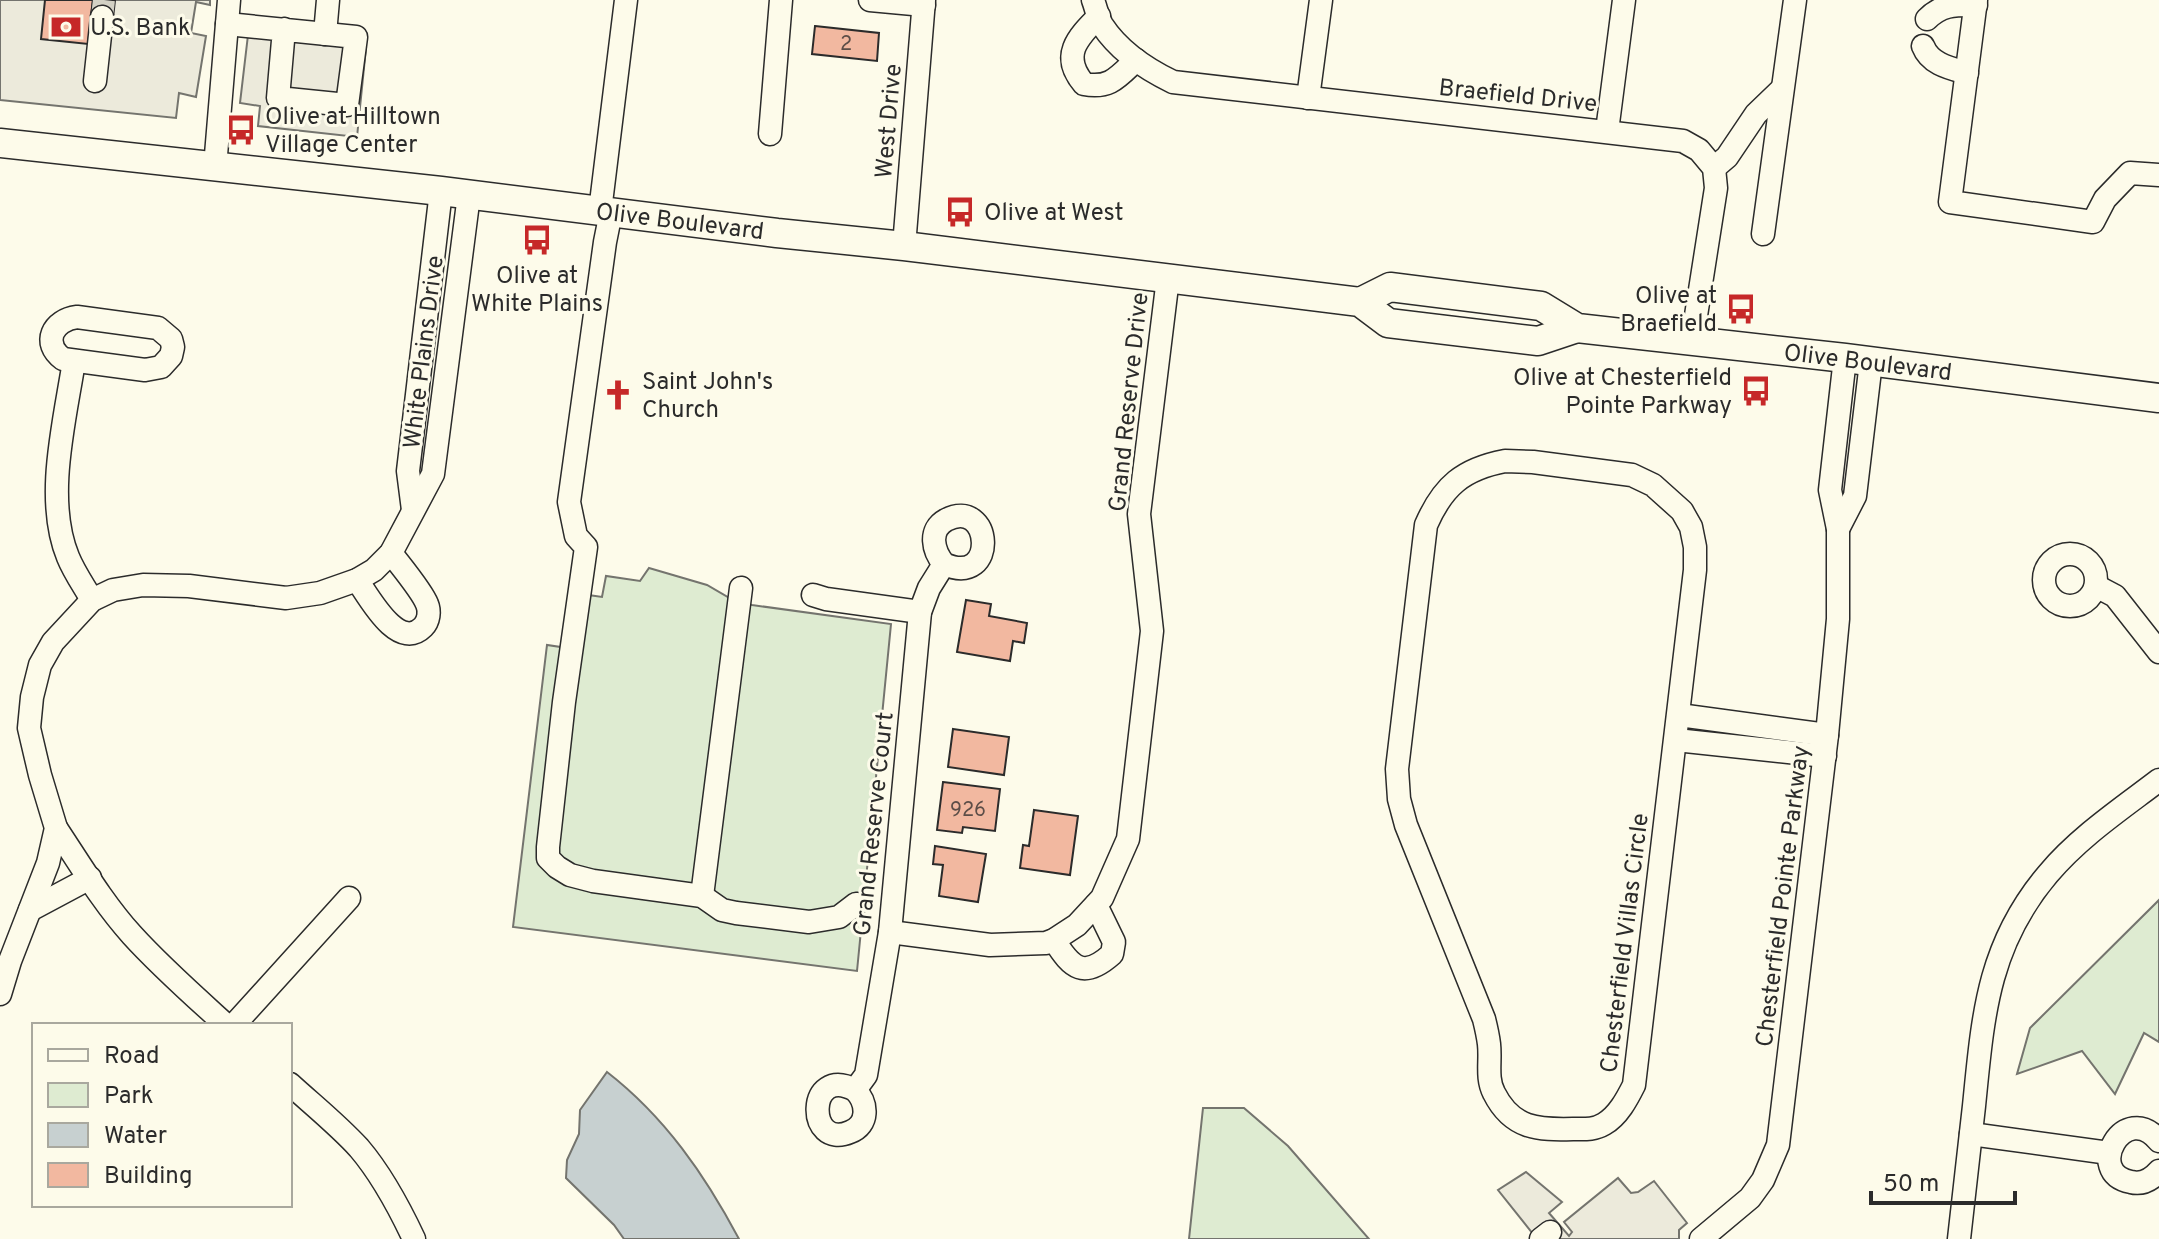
<svg xmlns="http://www.w3.org/2000/svg" width="2159" height="1239" font-family="Overpass,sans-serif">
  <rect width="100%" height="100%" fill="#fdfbea"/>
  <!-- green -->
  <g fill="#deebd1" stroke="#74746e" stroke-width="2">
    <path d="M649 568 707 585 733 600 752 605 891 624 857 971 513 927 547 645 581 650 588 595 602 597 606 576 640 581Z"/>
    <path d="M2159 900V1042L2144 1033 2115 1094 2082 1051 2017 1074 2030 1028Z"/>
    <path d="M1203 1108H1244L1288 1146 1369 1239H1189Z"/>
  </g>
  <!-- parking -->
  <g fill="#eceadb" stroke="#74746e" stroke-width="2">
    <path d="M0 0H210V5L196 2 191 33 206 36 196 97 179 93 176 118 0 100Z"/>
    <path d="M248 35 366 48 357 137 258 126 260 106 240 103Z"/>
    <path d="M1526 1172 1562 1202 1549 1213 1569 1236 1572 1232 1564 1222 1618 1178 1631 1193 1638 1192 1654 1181 1687 1223 1679 1230V1239H1537L1498 1190Z"/>
  </g>
  <!-- water -->
  <path fill="#c7d0d0" stroke="#74746e" stroke-width="2" d="M607 1072C665 1117 705 1175 739 1239H624L614 1225 566 1178 567 1160 579 1134 580 1110Z"/>
  <!-- building -->
  <g fill="#f2b8a0" stroke="#2b2b2b" stroke-width="2">
    <path d="M45 0H93L88 44 41 39Z"/>
    <path d="M93 0H115L113 18 91 15Z"/>
    <path d="M815 26 879 33 877 61 812 54Z"/>
    <path d="M966 600 991 604 989 616 1027 623 1024 643 1013 641 1010 661 957 652Z"/>
    <path d="M953 729 1009 737 1004 775 948 767Z"/>
    <path d="M943 782 1000 789 995 831 963 827 962 833 937 830Z"/>
    <path d="M1034 810 1078 816 1070 875 1020 868 1023 845 1029 846Z"/>
    <path d="M935 846 986 854 978 902 939 896 943 865 933 864Z"/>
  </g>
  <g fill="none" stroke-linecap="round" stroke-linejoin="round">
    <!-- minor-tunnel -->
    <path stroke="#d3d1c4" stroke-width="22" stroke-dasharray="22 11" stroke-linecap="butt" d="M102 17 104 0"/>
    <!-- minor casing -->
    <g stroke="#2b2b2b" stroke-width="25">
      <g id="minor">
        <path d="M870 0 924 5"/>
        <path d="M1093 0C1096 8 1098 18 1102 25 1119 51 1146 69 1173 82L1683 141 1699 150 1714 168 1716 188 1692 341"/>
        <path d="M1976 0 1950 202 2093 222 2105 199 2130 173 2159 175"/>
        <path d="M1099 16C1077 38 1060 56 1084 84 1110 89 1118 77 1136 60"/>
        <path d="M1927 19C1942 4 1955 5 1976 5"/>
        <path d="M227 24 356 37 347 105 278 98 284 29"/>
        <path d="M325 34 328 0"/>
        <path d="M1923 46C1930 64 1949 68 1967 73"/>
        <path d="M95 81 102 17"/>
        <path d="M1308 98 1321 0"/>
        <path d="M1607 131 1624 0"/>
        <path d="M770 134 781 0"/>
        <path d="M215 167 229 0"/>
        <path d="M1714 168 1727 157 1756 114 1782 89"/>
        <path d="M600 211 626 0"/>
        <path d="M611 212 605 242 569 502 576 536 586 547 564 702 548 847V858L557 867 570 875 593 881 702 896 722 910 736 913 809 922 839 917 856 904"/>
        <path d="M1763 234 1795 0"/>
        <path d="M904 246 924 0"/>
        <path d="M77 317 158 328 171 339 173 347 171 356 161 367 145 370 63 359C41 343 53 320 77 317Z"/>
        <path d="M74 361C65 420 44 499 68 557 74 572 84 586 92 600"/>
        <path d="M1505 461 1533 462 1632 475 1653 485 1682 511 1691 527 1695 547V570L1634 1085C1627 1099 1618 1116 1604 1124 1594 1130 1584 1129 1573 1129 1538 1130 1512 1129 1494 1093 1486 1078 1491 1061 1489 1044 1488 1036 1486 1027 1484 1019L1406 825 1399 799 1397 769 1426 525C1443 486 1463 469 1505 461Z"/>
        <path d="M413 510 408 471 441 191"/>
        <path d="M1838 529 1855 496 1871 362"/>
        <circle cx="2070" cy="580" r="26"/>
        <path d="M357 580C369 597 398 652 423 627 429 621 430 611 427 604 422 591 400 565 391 553"/>
        <path d="M2096 586 2115 596 2159 652"/>
        <path d="M813 595 826 599 920 612"/>
        <path d="M1679 715 1827 735"/>
        <path d="M1676 740 1825 756"/>
        <path d="M56 828C80 864 103 903 132 935 161 967 194 996 226 1025"/>
        <path d="M702 896 741 588"/>
        <path d="M30 910 90 878"/>
        <path d="M890 932 990 945 1046 943 1054 940 1077 925 1102 898 1128 839 1152 631 1139 514 1168 278"/>
        <path d="M1054 940C1072 969 1084 979 1112 954L1114 942 1096 905"/>
        <path d="M0 994 10 961 48 863 56 828 40 775 29 728 32 697 40 665 53 642 92 600 113 590 143 585 189 586 286 598 320 593 357 580 374 570 391 553 433 474 469 195"/>
        <path d="M234 1025 349 898"/>
        <path d="M290 1084C313 1105 338 1125 359 1148 382 1175 399 1207 414 1239"/>
        <path d="M855 1090C806 1064 806 1151 850 1132 869 1125 868 1103 855 1090L866 1075 890 932 920 612 929 588 944 564C999 588 992 496 946 520 928 530 933 551 944 564"/>
        <path d="M1971 1134 2109 1153"/>
        <path d="M2159 1141C2125 1099 2083 1173 2131 1182 2143 1185 2152 1179 2159 1171"/>
        <path d="M1541 1239 1550 1232"/>
        <path d="M1701 1239 1750 1198 1763 1180 1778 1145 1827 735 1838 619V529L1830 490 1845 358"/>
        <path d="M1959 1239C1964 1195 1969 1151 1974 1106 1983 1017 1987 946 2048 874 2079 837 2121 809 2159 780"/>
      </g>
    </g>
    <!-- major casing -->
    <g stroke="#2b2b2b" stroke-width="31">
      <g id="major">
        <path d="M0 143 441 191 777 233 904 246 1360 302 1388 323 1538 341 1577 328"/>
        <path d="M1360 302 1390 287 1541 306 1577 328 1845 358 2159 398"/>
      </g>
    </g>
    <!-- minor -->
    <use href="#minor" stroke="#fdfbea" stroke-width="22"/>
    <!-- major -->
    <use href="#major" stroke="#fdfbea" stroke-width="28"/>
  </g>
  <!-- icons -->
  <defs>
    <g id="bank-bare" transform="scale(2.4)"><path d="M-6-4H6V4H-6ZM0-2.3a2.3 2.3 0 1 0 0 4.6a2.3 2.3 0 1 0 0-4.6Z" fill="#c62828" stroke="#fdfbea" stroke-width="2.5" paint-order="stroke"/></g>
    <g id="bus-bare" transform="scale(2.4)"><path d="M-5-6H5V4H4V6H2V4H-2V6H-4V4H-5ZM-3.5-4V0h7V-4ZM-3.5 1.2v1.5H-2V1.2ZM2 1.2v1.5H3.5V1.2Z" fill="#c62828" stroke="#fdfbea" stroke-width="2.5" paint-order="stroke"/></g>
    <g id="church-bare" transform="scale(2.4)"><path d="M-1.2-6h2.4v3.5h3.3v2.4h-3.3V6h-2.4V-.1h-3.3v-2.4h3.3Z" fill="#c62828" stroke="#fdfbea" stroke-width="2.5" paint-order="stroke"/></g>
  </defs>
  <g fill-rule="evenodd">
    <use href="#bank-bare" x="66" y="27"/>
    <use href="#bus-bare" x="241" y="130"/>
    <use href="#bus-bare" x="960" y="212"/>
    <use href="#bus-bare" x="537" y="240"/>
    <use href="#bus-bare" x="1741" y="309"/>
    <use href="#bus-bare" x="1756" y="391"/>
    <use href="#church-bare" x="618" y="395"/>
  </g>
  <g text-anchor="middle" stroke-width="6" stroke-linejoin="round" paint-order="stroke">
    <!-- number labels -->
    <g font-size="20" fill="#5d4e48">
      <text x="846" y="50">2</text>
      <text x="968" y="816">926</text>
    </g>
    <!-- poi labels -->
    <g font-size="24" fill="#2b2b2b" stroke="#fdfbea" text-anchor="start">
      <text x="90" y="35">U.S. Bank</text>
      <text x="265" y="124">Olive at Hilltown<tspan x="265" dy="28">Village Center</tspan></text>
      <text x="984" y="220">Olive at West</text>
      <text x="537" y="283" text-anchor="middle">Olive at<tspan x="537" dy="28">White Plains</tspan></text>
      <text x="1717" y="303" text-anchor="end">Olive at<tspan x="1717" dy="28">Braefield</tspan></text>
      <text x="1732" y="385" text-anchor="end">Olive at Chesterfield<tspan x="1732" dy="28">Pointe Parkway</tspan></text>
      <text x="642" y="389">Saint John's<tspan x="642" dy="28">Church</tspan></text>
    </g>
    <!-- street labels -->
    <g font-size="24" fill="#2b2b2b" stroke="#fdfbea">
      <text transform="translate(1518 95) rotate(6)" y="8">Braefield Drive</text>
      <text transform="translate(888 121) rotate(-85)" y="8">West Drive</text>
      <text transform="translate(680 221) rotate(7)" y="8">Olive Boulevard</text>
      <text transform="translate(423 352) rotate(-83)" y="8">White Plains Drive</text>
      <text transform="translate(1868 362) rotate(7)" y="8">Olive Boulevard</text>
      <text transform="translate(1128 402) rotate(-84)" y="8">Grand Reserve Drive</text>
      <text transform="translate(873 824) rotate(-84)" y="8">Grand Reserve Court</text>
      <text transform="translate(1782 896) rotate(-83)" y="8">Chesterfield Pointe Parkway</text>
      <text transform="translate(1624 943) rotate(-83)" y="8">Chesterfield Villas Circle</text>
    </g>
  </g>
  <!-- legend -->
  <rect x="32" y="1023" width="260" height="184" fill="#fdfbea" stroke="#a9a89e" stroke-width="2"/>
  <rect x="48" y="1049" width="40" height="12" fill="#fdfbea" stroke="#a9a89e" stroke-width="2"/>
  <text x="104" y="1063" font-size="24" fill="#2b2b2b">Road</text>
  <rect x="48" y="1083" width="40" height="24" fill="#deebd1" stroke="#a9a89e" stroke-width="2"/>
  <text x="104" y="1103" font-size="24" fill="#2b2b2b">Park</text>
  <rect x="48" y="1123" width="40" height="24" fill="#c7d0d0" stroke="#a9a89e" stroke-width="2"/>
  <text x="104" y="1143" font-size="24" fill="#2b2b2b">Water</text>
  <rect x="48" y="1163" width="40" height="24" fill="#f2b8a0" stroke="#a9a89e" stroke-width="2"/>
  <text x="104" y="1183" font-size="24" fill="#2b2b2b">Building</text>
  <!-- scale -->
  <path d="M1871 1191v12h144v-12" fill="none" stroke="#2b2b2b" stroke-width="4"/>
  <text x="1883" y="1191" font-size="24" fill="#2b2b2b" stroke="#fdfbea" stroke-width="6" paint-order="stroke">50 m</text>
</svg>
